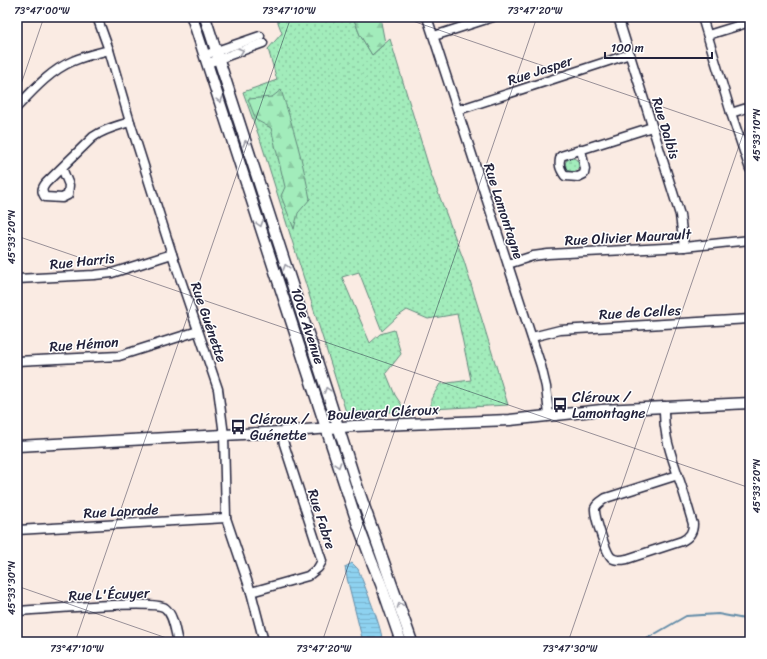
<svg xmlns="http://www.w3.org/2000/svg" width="767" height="659" font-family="Sriracha,sans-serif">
  <defs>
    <pattern id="grass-dots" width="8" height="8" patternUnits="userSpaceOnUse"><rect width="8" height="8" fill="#a2ecbb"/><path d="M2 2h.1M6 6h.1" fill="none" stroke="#8bcaa2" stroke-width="1.8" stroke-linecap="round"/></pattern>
    <pattern id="forest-firs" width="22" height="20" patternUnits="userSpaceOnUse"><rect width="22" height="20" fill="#a2ecbb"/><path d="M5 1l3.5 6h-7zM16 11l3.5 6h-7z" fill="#8bcaa2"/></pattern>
    <pattern id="water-rules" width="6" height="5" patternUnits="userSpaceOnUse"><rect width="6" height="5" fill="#8ed2f0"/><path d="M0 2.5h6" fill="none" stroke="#7ab4cf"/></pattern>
  </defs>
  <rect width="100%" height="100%" fill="#faebe3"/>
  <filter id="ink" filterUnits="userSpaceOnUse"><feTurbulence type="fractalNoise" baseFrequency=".025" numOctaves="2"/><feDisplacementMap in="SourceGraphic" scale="8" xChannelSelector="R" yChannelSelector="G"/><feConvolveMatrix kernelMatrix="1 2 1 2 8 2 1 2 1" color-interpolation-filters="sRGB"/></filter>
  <g filter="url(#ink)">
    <!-- grass -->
    <g fill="url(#grass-dots)" stroke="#62877b">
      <path d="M276 17H353L360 35 372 55 390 39 431 174 464 261 508 405 431 409V399L440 384 471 380 457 314 428 319 407 310 397 317 382 331 359 272 342 277 370 343 380 334 394 330 401 354 386 373 395 395 403 407 398 412H346L261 142 243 92 277 80 268 49 282 33Z"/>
      <path d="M219 70 315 370 301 340 214 71Z"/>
      <circle cx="572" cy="165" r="7"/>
      <path d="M357 508H358L376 549 409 642H404Z"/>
    </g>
    <!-- forest -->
    <g fill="url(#forest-firs)" stroke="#62877b">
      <path d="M353 17H380L385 43 372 55 360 35Z"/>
      <path d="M281 90C293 126 303 162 310 199L298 213 294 229 281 196 285 187 271 128 256 120 248 99 272 97Z"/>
    </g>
    <!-- water -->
    <path fill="url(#water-rules)" stroke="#638ca8" d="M352 563 358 569C363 582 384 632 382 642H363L347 578 345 567Z"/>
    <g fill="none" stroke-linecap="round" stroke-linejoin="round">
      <!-- stream -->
      <path stroke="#638ca8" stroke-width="2" d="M641 642 686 616 718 614 750 620"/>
      <!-- minor casing -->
      <g stroke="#22223b" stroke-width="11">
        <g id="minor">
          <path d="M97 17 109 50 130 122 172 254 218 389 224 435 226 518 251 592 264 642"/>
          <path d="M427 17 541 366 546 387 549 415"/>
          <path d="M618 17 680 215 684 247"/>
          <path d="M702 17 731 113 750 169"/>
          <path d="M708 35 750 22"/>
          <path d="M434 36 493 17"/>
          <path d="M205 55 260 36"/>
          <path d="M208 63 263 43"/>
          <path d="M17 107C33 90 51 70 73 61 84 56 97 53 109 50"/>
          <path d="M458 110 630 54"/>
          <path d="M731 113 750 107"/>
          <path d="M581 149 585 169 584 174 578 177 565 176C560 169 558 164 561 156L652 127"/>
          <path d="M62 168 69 185 68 195 62 198 45 197C41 191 42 188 46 183L93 137C104 129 117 126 130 122"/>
          <path d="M508 264 533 256 548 254 684 247 750 240"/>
          <path d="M17 279 94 275 112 273 172 254"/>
          <path d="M532 337 560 330 750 319"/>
          <path d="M17 361 119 356 198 331"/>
          <path d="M664 406C663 433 670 451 678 476 684 492 688 508 693 524 693 532 690 537 682 541L627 559C622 560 616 561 612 558 606 554 594 515 595 508 597 503 602 501 606 498L678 475"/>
          <path d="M17 530 226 518"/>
          <path d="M251 592 308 576 318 568 322 561 284 444 282 432"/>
          <path d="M17 611C39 610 154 599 165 608 174 615 175 632 178 642"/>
        </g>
      </g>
      <!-- tertiary casing -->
      <g stroke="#22223b" stroke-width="13">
        <g id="tertiary">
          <path d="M192 17 326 428 357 522 372 562 381 584 401 642"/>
          <path d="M205 17 328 395 356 483 412 642"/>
          <path d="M17 446 282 432 354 426 510 420 602 410 750 403"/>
        </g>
      </g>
      <!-- minor -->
      <use href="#minor" stroke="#fff" stroke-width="8"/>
      <!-- tertiary -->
      <use href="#tertiary" stroke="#fff" stroke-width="10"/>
    </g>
    <!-- one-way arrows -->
    <defs><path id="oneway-chevron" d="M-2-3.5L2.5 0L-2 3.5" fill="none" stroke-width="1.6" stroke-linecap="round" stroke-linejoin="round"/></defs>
    <g stroke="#9c9ca7">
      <use href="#oneway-chevron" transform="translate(241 51) rotate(-19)"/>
      <use href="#oneway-chevron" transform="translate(220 100) rotate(72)"/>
      <use href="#oneway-chevron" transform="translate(246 143) rotate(-107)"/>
      <use href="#oneway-chevron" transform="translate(260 224) rotate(72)"/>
      <use href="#oneway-chevron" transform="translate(286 267) rotate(-108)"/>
      <use href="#oneway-chevron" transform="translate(327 390) rotate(-108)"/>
      <use href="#oneway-chevron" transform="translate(338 465) rotate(72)"/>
      <use href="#oneway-chevron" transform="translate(400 605) rotate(-109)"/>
    </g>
  </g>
  <!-- ticks -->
  <path fill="none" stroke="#22223b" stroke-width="1" stroke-opacity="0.45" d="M401 17 750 137M17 96 44 17M17 236 750 488M17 586 178 642M75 642 291 17M322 642 537 17M568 642 750 114"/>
  <!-- icons -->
  <defs>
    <g id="bus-bare" transform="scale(1.2)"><path d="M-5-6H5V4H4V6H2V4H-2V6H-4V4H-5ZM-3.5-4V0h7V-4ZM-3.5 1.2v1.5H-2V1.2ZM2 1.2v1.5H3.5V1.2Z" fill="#22223b" stroke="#fff" stroke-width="2.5" paint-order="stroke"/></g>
  </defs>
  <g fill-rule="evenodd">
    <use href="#bus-bare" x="560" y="405"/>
    <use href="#bus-bare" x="238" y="427"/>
  </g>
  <g text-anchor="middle" stroke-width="3" stroke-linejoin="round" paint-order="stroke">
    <!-- street labels -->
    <g font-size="14" fill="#22223b" stroke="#fff">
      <text transform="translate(540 70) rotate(-18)" y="5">Rue Jasper</text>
      <text transform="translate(666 128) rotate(73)" y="5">Rue Dalbis</text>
      <text transform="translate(504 211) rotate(72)" y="5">Rue Lamontagne</text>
      <text transform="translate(628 237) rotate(-3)" y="5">Rue Olivier Maurault</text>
      <text transform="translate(82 261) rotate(-6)" y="5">Rue Harris</text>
      <text transform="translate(640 312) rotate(-3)" y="5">Rue de Celles</text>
      <text transform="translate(209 322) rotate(71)" y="5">Rue Guénette</text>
      <text transform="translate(308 326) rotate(72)" y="5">100e Avenue</text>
      <text transform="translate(84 344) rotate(-4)" y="5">Rue Hémon</text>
      <text transform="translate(383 412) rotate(-3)" y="5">Boulevard Cléroux</text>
      <text transform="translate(121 511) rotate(-3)" y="5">Rue Laprade</text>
      <text transform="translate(322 519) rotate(72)" y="5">Rue Fabre</text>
      <text transform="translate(109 594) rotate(-2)" y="5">Rue L'Écuyer</text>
    </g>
    <!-- poi labels -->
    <g font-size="14" fill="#22223b" stroke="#fff" text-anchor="start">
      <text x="572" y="402">Cléroux /<tspan x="572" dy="16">Lamontagne</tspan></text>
      <text x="250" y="424">Cléroux /<tspan x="250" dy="16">Guénette</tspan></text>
    </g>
  </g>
  <!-- margin -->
  <rect width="767" height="659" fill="none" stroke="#fff" stroke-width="44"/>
  <!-- scale -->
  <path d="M605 52v6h107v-6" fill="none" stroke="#22223b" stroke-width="2"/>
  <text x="611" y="52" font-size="12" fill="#22223b" stroke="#ffffff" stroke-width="3" paint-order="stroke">100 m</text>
  <rect x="22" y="22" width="723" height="615" fill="none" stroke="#22223b" stroke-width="1.5"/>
  <g font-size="10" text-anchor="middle" fill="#22223b">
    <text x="42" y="14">73°47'00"W</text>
    <text x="289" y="14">73°47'10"W</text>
    <text x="535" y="14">73°47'20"W</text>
    <text transform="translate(756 135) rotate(-90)" y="4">45°33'10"N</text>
    <text transform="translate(11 237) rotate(-90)" y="4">45°33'20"N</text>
    <text transform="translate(756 486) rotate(-90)" y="4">45°33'20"N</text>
    <text transform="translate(11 588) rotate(-90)" y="4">45°33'30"N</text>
    <text x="77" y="652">73°47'10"W</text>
    <text x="324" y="652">73°47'20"W</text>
    <text x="570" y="652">73°47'30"W</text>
  </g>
</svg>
